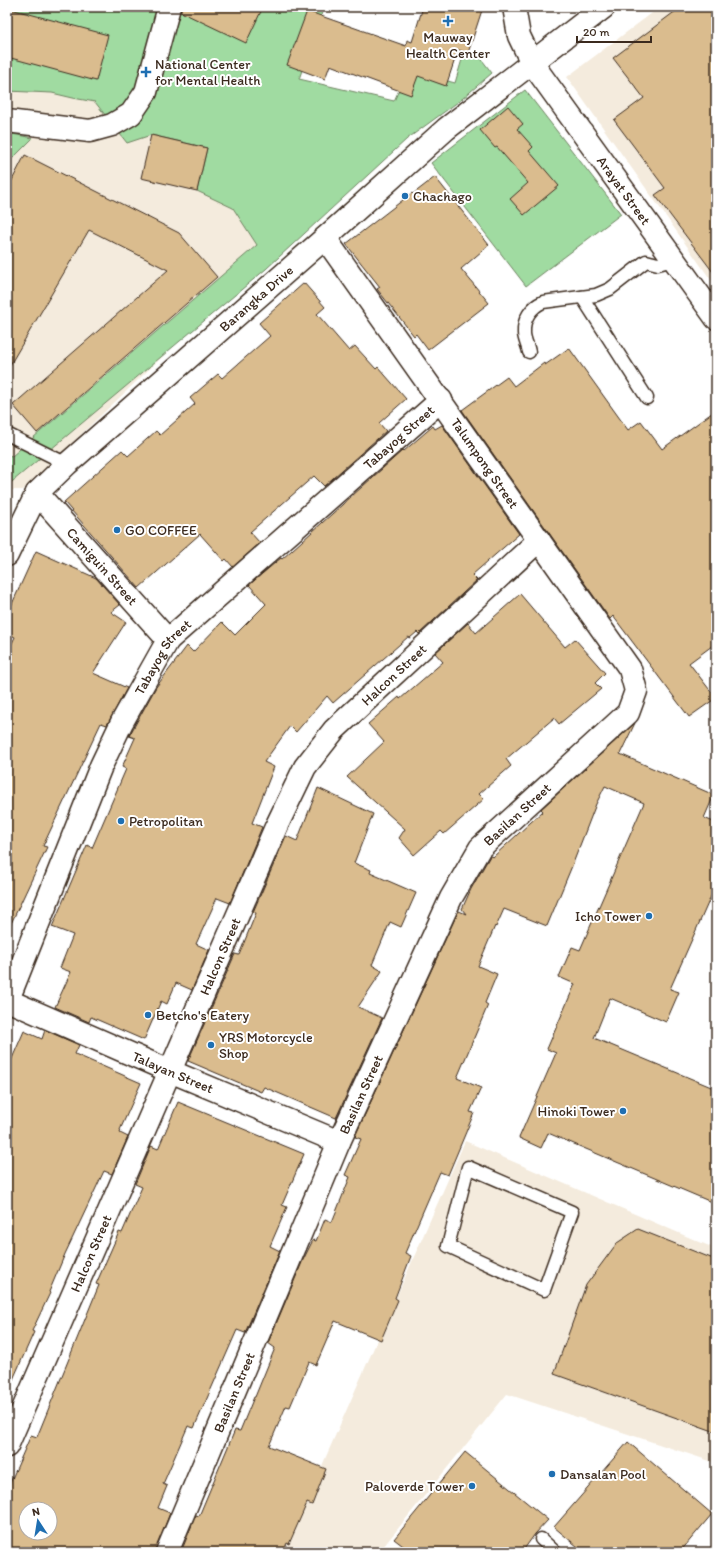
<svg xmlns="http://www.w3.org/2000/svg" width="723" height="1559" font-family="Itim,sans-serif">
  <rect width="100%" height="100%" fill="#fff"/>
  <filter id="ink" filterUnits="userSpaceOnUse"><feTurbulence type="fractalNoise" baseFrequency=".025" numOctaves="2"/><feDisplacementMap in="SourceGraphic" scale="8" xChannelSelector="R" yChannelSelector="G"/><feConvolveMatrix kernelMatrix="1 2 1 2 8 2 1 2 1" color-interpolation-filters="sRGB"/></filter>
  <g filter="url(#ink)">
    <!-- built -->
    <g fill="#f4ebdd">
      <path d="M7 7H303L256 267 23 490H7Z"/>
      <path d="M660 7H716V287L567 77Z"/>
      <path d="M465 1141 716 1249V1463L507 1394 379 1552H284Z"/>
    </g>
    <!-- green -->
    <g fill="#a0dba1" stroke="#6e8260">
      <path d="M7 7H324L299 79 394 101 408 70 455 83 463 56 476 52 492 73 462 99 407 139 266 269 7 486V455L12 456 257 245 233 208 197 191 207 148 151 135 127 143 95 102 73 98 52 93 7 91Z"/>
      <path d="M525 90 621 214 526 286 431 163Z"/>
      <path d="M7 133 33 138 10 161H7Z"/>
    </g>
    <!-- building -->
    <g fill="#dabc8e" stroke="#3b2a1e" fill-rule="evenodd">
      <path d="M181 7H263L246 43 181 12Z"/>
      <path d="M423 7H483L468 53 458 50 446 86 418 76 411 95 330 65 325 79 287 65 307 11 406 46 407 40 412 42Z"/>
      <path d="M681 7H716V276L655 195 665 188 614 120 644 98 613 58Z"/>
      <path d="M7 8 108 35 96 81 7 57Z"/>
      <path d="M508 106 523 124 517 129 533 147 529 151 559 186 524 215 510 199 528 183 497 147 495 148 480 130Z"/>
      <path d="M151 135 207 148 197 191 141 178Z"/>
      <path d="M25 155 179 233 217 277 37 433 13 405 168 270 89 230 7 370V190Z"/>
      <path d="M435 177 489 245 461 269 489 303 428 350 416 334 414 336 377 289 380 287 346 244 412 193 413 194Z"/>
      <path d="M304 283 325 307 317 314 349 351 355 346 376 369 378 367 406 399 379 423 386 431 324 486 314 476 250 532 260 543 233 567 226 559 224 561 200 534 139 588 64 502 122 450 128 456 156 431 160 435 195 404 190 398 218 374 222 378 270 336 259 323Z"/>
      <path d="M569 348 628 430 641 421 662 449 716 410V643L689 663 716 698 689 717 613 616 610 619 462 410 507 377 514 386 544 363 545 365Z"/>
      <path d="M442 425 519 534 472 575 477 580 419 634 417 632 410 638 408 637 333 703 327 696 296 732 290 726 264 762 274 767 252 823 262 827 230 903 217 898 196 944 209 950 192 990 176 983 167 1004 161 1001 144 1040 91 1017 89 1022 55 1007 71 972 60 968 73 935 52 927 87 845 92 848 126 769 122 767 135 738 129 736 156 687 187 646 193 652 222 622 235 635 266 604 249 585 276 562 281 558 282 559 403 450 404 451 433 426 435 429Z"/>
      <path d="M36 551 96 578 120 605 111 612 126 622 93 673 127 688 107 725 101 723 43 846 47 847 7 932V653L15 637 7 633V615Z"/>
      <path d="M520 594 565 647 575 639 605 673 595 683 601 689 559 724 554 718 506 759 511 766 479 794 484 799 444 834 441 831 414 855 399 838 405 829 347 777 384 742 368 724 399 697 400 699 443 662 435 653 468 623 476 633Z"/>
      <path d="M635 723 620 754 714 795 704 818 716 823V885L670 989 679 992 666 1022 610 998 594 1038 716 1089V1204L548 1133 541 1148 519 1138 556 1053 547 1049 575 984 559 977 572 947 580 950 644 803 605 786 596 804 572 866 547 926 504 909 496 927 495 926 478 966 497 974 485 1003 488 1005 457 1078 481 1088 470 1112 474 1113 448 1175 440 1172 405 1253 411 1256 395 1298 398 1300 381 1340 335 1321 316 1365 309 1362 290 1407 286 1406 269 1446 326 1469 312 1505 307 1503 289 1544 287 1543 283 1552H181L196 1515 199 1516 235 1430 240 1431 254 1397H255L275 1348 268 1343 303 1260 313 1240 316 1241 325 1219 332 1222 350 1177 345 1175 361 1139 355 1137 356 1134 457 914 459 911 466 914 462 909 471 889 490 856 493 857 543 811 541 809Z"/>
      <path d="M318 788 373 814 354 863 371 870 370 873 416 893 401 927 390 922 372 965 382 971 358 1007 382 1018 336 1118 264 1087 261 1092 188 1061 235 954 239 955 256 913 253 912 286 836 297 841Z"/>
      <path d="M45 1030 79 1045 75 1054 141 1083 120 1130 121 1131 120 1133 128 1137 112 1174 104 1171 65 1254 49 1292 50 1293 32 1331 34 1332 7 1393V1070L24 1031 42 1039Z"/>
      <path d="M178 1102 304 1154 282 1205 287 1207 270 1246 280 1251 245 1333 237 1330 194 1428 188 1426 163 1484 167 1486 158 1508 170 1513 155 1552H7V1490L31 1435 37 1437 99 1285 96 1284 119 1232 122 1233 142 1187 135 1184 151 1146 158 1149ZM26 1509H50V1533H26Z"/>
      <path d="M638 1229 716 1260V1432L554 1374 586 1285 617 1243Z"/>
      <path d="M628 1442 712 1514 680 1552H584L554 1527Z"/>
      <path d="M465 1452 548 1520 535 1534 522 1552H411L394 1539Z"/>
    </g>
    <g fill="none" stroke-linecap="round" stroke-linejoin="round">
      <!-- service casing -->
      <g stroke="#3b2a1e" stroke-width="15">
        <g id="service">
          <path d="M582 297 647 398"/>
          <path d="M529 352C528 346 524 339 524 333 523 319 531 307 543 302L596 295 610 289 646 261 658 264 673 260"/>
          <path d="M7 434 67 464"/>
          <path d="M468 1167 572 1212 544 1290 448 1246Z"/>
          <path d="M541 1539 555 1552"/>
        </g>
      </g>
      <!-- minor casing -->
      <g stroke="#3b2a1e" stroke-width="25">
        <g id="minor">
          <path d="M7 121 90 131 112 125 131 114 146 92 169 7"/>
          <path id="s1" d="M37 493 168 640"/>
          <path id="s2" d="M7 1000 158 1066 339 1142"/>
          <path id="s3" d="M7 1002 101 766 122 722 168 640 441 400"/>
          <path id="s4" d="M7 1446 276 827 305 767 334 730 539 540"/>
          <path id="s5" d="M167 1552 339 1142 451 898 480 848 628 713 636 691 630 669 325 238"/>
        </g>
      </g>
      <!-- tertiary casing -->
      <g stroke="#3b2a1e" stroke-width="25">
        <g id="tertiary">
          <path id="s6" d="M532 63 716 318"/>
        </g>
      </g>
      <!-- secondary casing -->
      <g stroke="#3b2a1e" stroke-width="25">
        <g id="secondary">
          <path d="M514 7 519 36 532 63"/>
          <path id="s7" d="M7 555 37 493 67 464 325 238 446 129 604 7"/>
        </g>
      </g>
      <!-- service -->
      <use href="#service" stroke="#fff" stroke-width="12"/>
      <!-- minor -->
      <use href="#minor" stroke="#fff" stroke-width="22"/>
      <!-- tertiary -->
      <use href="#tertiary" stroke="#fff" stroke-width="22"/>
      <!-- secondary -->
      <use href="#secondary" stroke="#fff" stroke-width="22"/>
    </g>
  </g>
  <!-- markers -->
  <g fill="#1f6fb2" stroke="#fff" stroke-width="1.5">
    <path d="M446 15h4v4h4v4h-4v4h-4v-4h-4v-4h4z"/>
    <path d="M144 66h4v4h4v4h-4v4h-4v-4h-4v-4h4z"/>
    <circle cx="405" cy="196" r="4"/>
    <circle cx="117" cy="530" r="4"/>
    <circle cx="121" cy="821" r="4"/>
    <circle cx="649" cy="916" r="4"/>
    <circle cx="148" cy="1015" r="4"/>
    <circle cx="211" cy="1045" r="4"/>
    <circle cx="623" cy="1111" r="4"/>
    <circle cx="552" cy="1474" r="4"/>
    <circle cx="472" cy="1486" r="4"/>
  </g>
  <g text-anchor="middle" stroke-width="4" stroke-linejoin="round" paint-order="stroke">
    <!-- poi labels -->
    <g font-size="14" fill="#3b2a1e" stroke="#fff" text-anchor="start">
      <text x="448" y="42" text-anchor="middle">Mauway<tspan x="448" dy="16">Health Center</tspan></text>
      <text x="155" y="69">National Center<tspan x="155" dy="16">for Mental Health</tspan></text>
      <text x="413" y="201">Chachago</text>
      <text x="125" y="535">GO COFFEE</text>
      <text x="129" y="826">Petropolitan</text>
      <text x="641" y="921" text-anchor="end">Icho Tower</text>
      <text x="156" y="1020">Betcho's Eatery</text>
      <text x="219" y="1042">YRS Motorcycle<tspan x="219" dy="16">Shop</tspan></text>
      <text x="615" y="1116" text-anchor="end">Hinoki Tower</text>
      <text x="560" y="1479">Dansalan Pool</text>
      <text x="464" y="1491" text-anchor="end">Paloverde Tower</text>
    </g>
    <!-- street labels -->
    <g font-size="14" fill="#3b2a1e" stroke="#fff">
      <text dy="5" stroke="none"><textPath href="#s6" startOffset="157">Arayat Street</textPath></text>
      <text dy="5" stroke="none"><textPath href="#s7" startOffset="362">Barangka Drive</textPath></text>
      <text dy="5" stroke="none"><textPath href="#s3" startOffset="704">Tabayog Street</textPath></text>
      <text transform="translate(485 463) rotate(55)" y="5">Talumpong Street</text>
      <text dy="5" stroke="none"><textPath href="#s1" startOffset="98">Camiguin Street</textPath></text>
      <text dy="5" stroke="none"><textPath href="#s3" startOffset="380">Tabayog Street</textPath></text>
      <text dy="5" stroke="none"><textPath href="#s4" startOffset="870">Halcon Street</textPath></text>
      <text dy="5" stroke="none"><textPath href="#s5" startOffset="821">Basilan Street</textPath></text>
      <text dy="5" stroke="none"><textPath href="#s4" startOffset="534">Halcon Street</textPath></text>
      <text dy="5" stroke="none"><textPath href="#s2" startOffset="181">Talayan Street</textPath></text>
      <text dy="5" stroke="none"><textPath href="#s5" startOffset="497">Basilan Street</textPath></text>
      <text dy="5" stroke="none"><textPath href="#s4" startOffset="210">Halcon Street</textPath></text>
      <text dy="5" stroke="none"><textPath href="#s5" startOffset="173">Basilan Street</textPath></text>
    </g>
  </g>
  <!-- margin -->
  <rect width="723" height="1559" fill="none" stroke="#fff" stroke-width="24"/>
  <rect x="12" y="12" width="699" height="1535" fill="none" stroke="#3b2a1e" stroke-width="1.5" filter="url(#ink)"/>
  <!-- north arrow -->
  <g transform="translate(38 1521) rotate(348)"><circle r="19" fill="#ffffff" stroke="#b1aaa5"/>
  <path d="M0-3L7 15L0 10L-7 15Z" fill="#1f6fb2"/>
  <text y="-6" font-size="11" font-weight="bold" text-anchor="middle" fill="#3b2a1e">N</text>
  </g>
  <!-- scale -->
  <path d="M577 36v6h74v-6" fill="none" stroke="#3b2a1e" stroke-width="2"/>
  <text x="583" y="36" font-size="12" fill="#3b2a1e" stroke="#ffffff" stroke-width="3" paint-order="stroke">20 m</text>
</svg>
